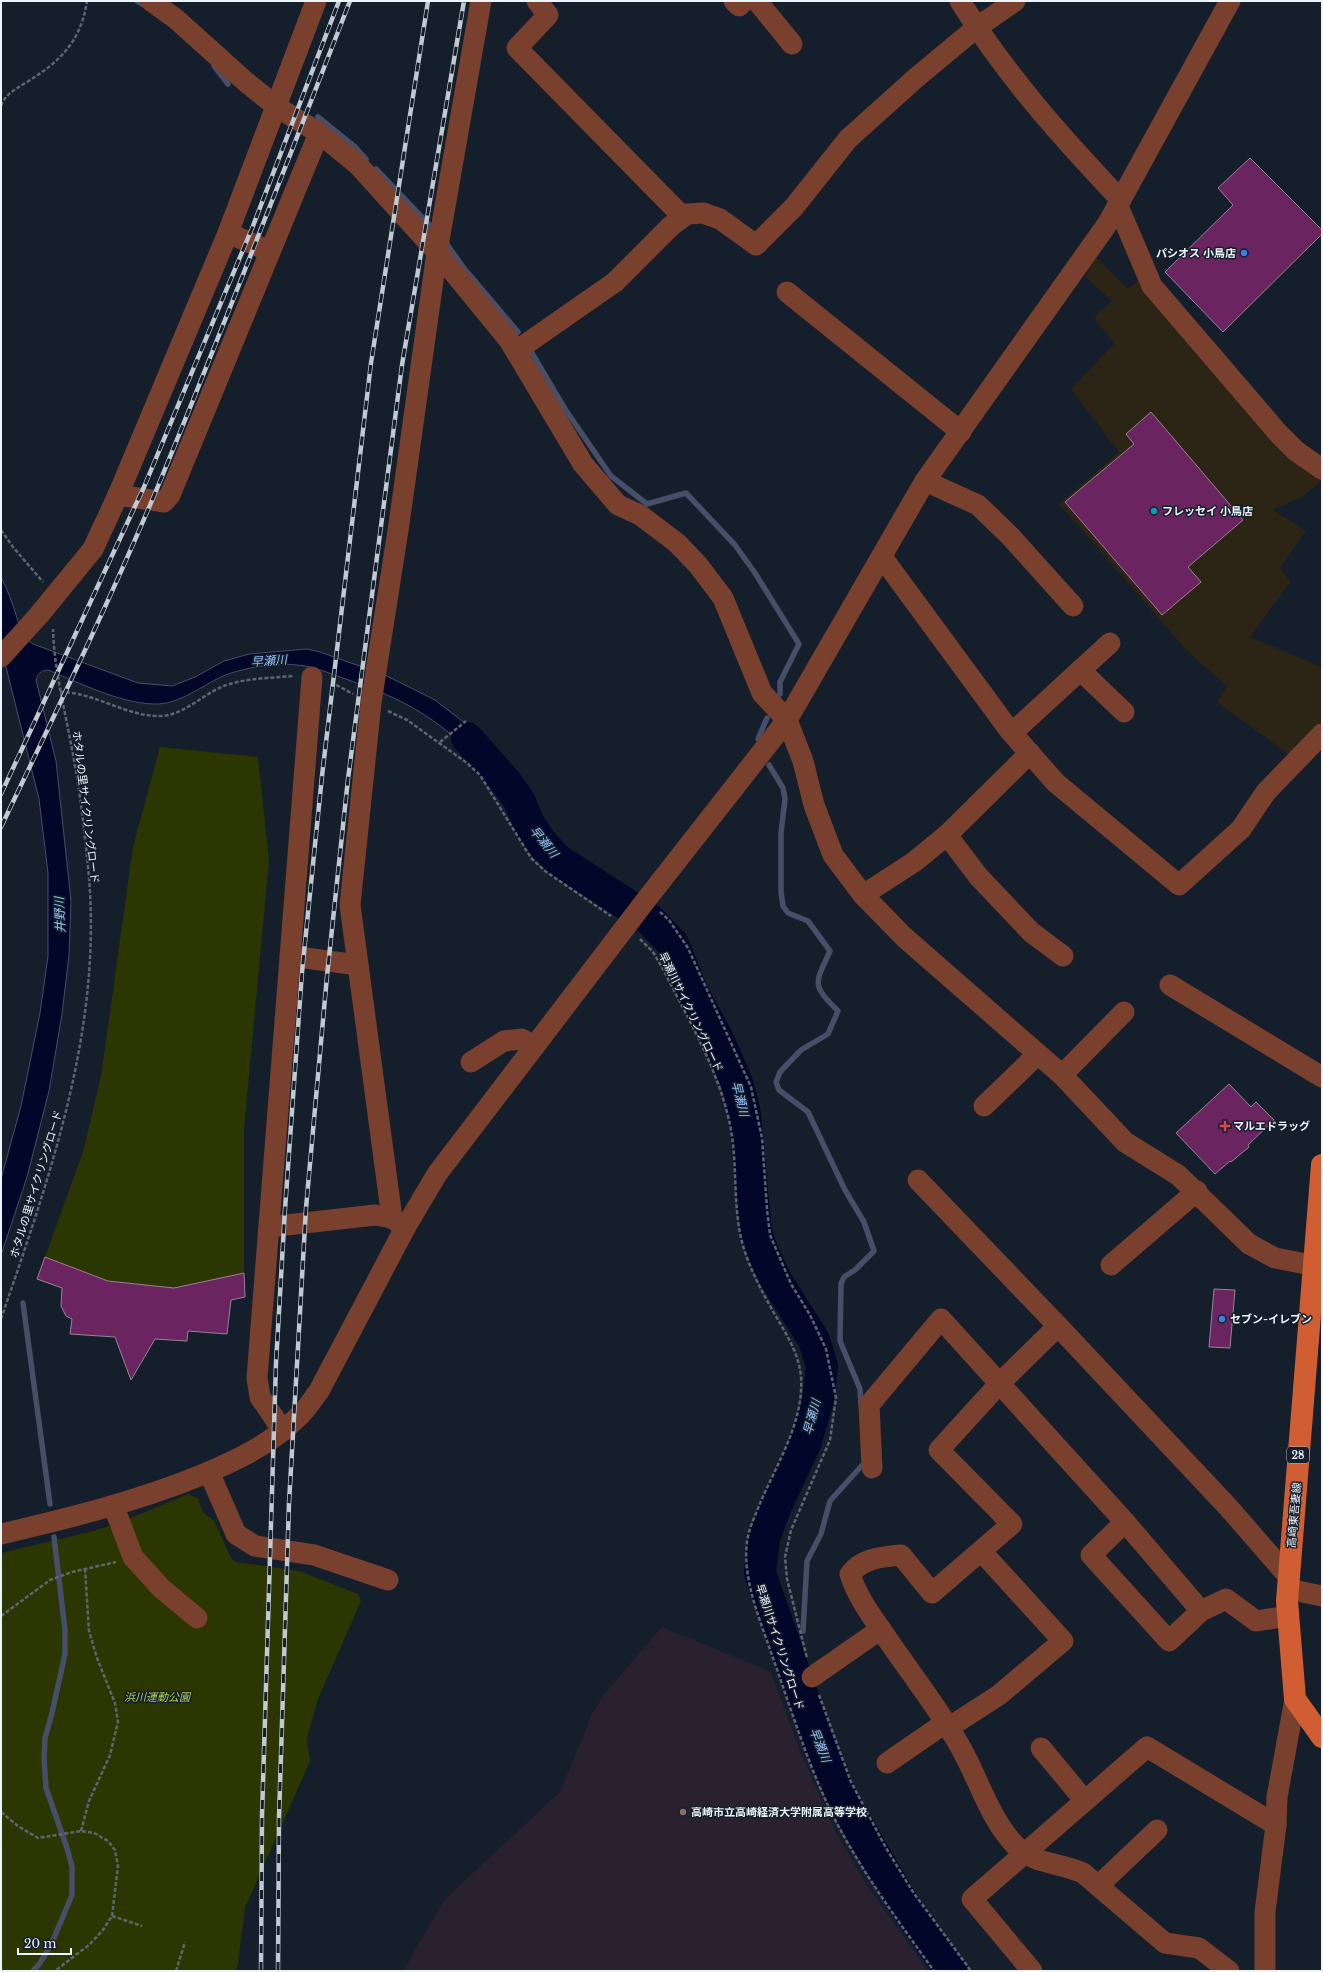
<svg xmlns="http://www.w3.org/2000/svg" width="1323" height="1972" font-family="'Libre Baskerville','Noto Sans JP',serif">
  <rect width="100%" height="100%" fill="#141f2b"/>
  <!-- commercial -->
  <path fill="#2c2414" d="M1096 257 1128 289 1142 278 1284 449 1322 480 1304 496 1273 510 1306 531 1280 568 1290 582 1250 637 1322 667V725L1292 757 1217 702 1227 686 1190 654 1059 504 1119 452 1071 389 1114 344 1094 317 1112 301 1085 277Z"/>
  <!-- education -->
  <path fill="#292130" d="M662 1627 771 1672 801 1754 835 1831 867 1886 928 1971H403L445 1899 560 1792 593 1712 607 1691Z"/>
  <!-- green -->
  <g fill="#2b3601">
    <path d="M160 747 258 757 269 861 244 1129V1273L174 1288 108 1281 45 1257 83 1152 101 1076 133 847Z"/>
    <path d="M188 1494 198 1499 203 1512 215 1522 231 1558 236 1562 299 1571 358 1594 361 1601 318 1699 307 1738 310 1761 245 1908 238 1963 236 1971H1V1553L94 1531 121 1522Z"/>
  </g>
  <!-- water -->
  <path fill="#000728" stroke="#474e68" d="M1 577C5 585 9 594 12 603 18 618 19 635 33 644L138 683 172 686 195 677 224 661 249 654 307 649 320 652 385 675 435 700 488 741 509 764 491 774C471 752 449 730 423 714 398 698 371 688 343 678 328 673 313 666 297 665 280 663 262 665 246 669 238 671 230 673 223 676 201 686 179 705 154 704 119 703 80 683 48 670 41 670 38 674 36 680L56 761 71 901 69 955 62 1014 49 1091 27 1177 1 1255V1179L21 1106 40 1013 48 956V873L39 799 1 647Z"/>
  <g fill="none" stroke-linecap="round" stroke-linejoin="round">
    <!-- stream -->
    <g stroke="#474e68" stroke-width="5.5">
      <path d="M137 1 148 7"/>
      <path d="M214 66 228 84"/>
      <path d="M318 117 355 147 366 159"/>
      <path d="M376 169 435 231"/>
      <path d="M444 240 463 267 518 332"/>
      <path d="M529 348 565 409 611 476 647 504 686 493 735 545 755 573 799 644 780 682V694"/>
      <path d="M758 739 767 718"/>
      <path d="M769 765 783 788 785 799 781 833V892L783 906 788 913 808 921 830 951C815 984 811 984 838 1011L828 1034 801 1050 780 1072 776 1082 779 1090 808 1112 845 1190 864 1222 874 1251 855 1270 844 1277 841 1284 840 1341 860 1389 861 1405"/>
      <path d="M23 1303 50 1504"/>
      <path d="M803 1631 807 1561 821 1534 830 1501 865 1462"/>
      <path d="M786 1652 797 1647"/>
      <path d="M33 1971 40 1963 51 1945 72 1895V1867L67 1848 46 1788 44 1759 45 1738 52 1713 65 1654V1630L54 1537"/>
    </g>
    <!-- river -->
    <path stroke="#000728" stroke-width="32" d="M467 738 506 782 519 800 529 824 541 842 558 860 649 919 673 944 692 991 719 1041 737 1083 745 1114 756 1233 764 1255 776 1280 814 1340 822 1366 818 1400 805 1444 776 1506 764 1538 760 1573 821 1749 844 1802 903 1903 951 1971"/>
  </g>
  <!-- building -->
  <g fill="#6a245f" stroke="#968592">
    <path d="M1250 158 1322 230V234L1223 332 1165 272 1233 205 1218 188Z"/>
    <path d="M1151 412 1243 520 1188 567 1201 582 1162 615 1065 502 1134 444 1126 434Z"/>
    <path d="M1229 1084 1251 1107 1256 1102 1274 1120 1248 1145 1249 1147 1231 1162 1230 1161 1215 1174 1176 1133Z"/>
    <path d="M45 1257 108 1281 174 1288 244 1273 245 1297 231 1300 227 1334 188 1331 187 1341 155 1339 131 1380 115 1337 70 1334 72 1319 66 1316 61 1306 62 1288 37 1279Z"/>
    <path d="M1214 1289 1235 1290 1230 1348 1209 1347Z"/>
  </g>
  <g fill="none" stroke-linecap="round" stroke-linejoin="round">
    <!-- path -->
    <g stroke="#5c6670" stroke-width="2.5" stroke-dasharray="4 2" stroke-linecap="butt">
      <path d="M1 106C6 93 16 89 27 82 61 61 81 41 87 1"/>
      <path d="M1 530 13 547 43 582"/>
      <path d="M331 682 353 694"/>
      <path d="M60 692C95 692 126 717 161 716 184 715 203 694 224 686 245 678 271 678 293 676"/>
      <path d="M388 711 407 720 467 763 480 775 531 858 545 871 611 916"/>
      <path d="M440 742 466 721"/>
      <path d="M660 912 669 920 688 948 751 1087 762 1138 767 1209 770 1235 791 1284 810 1315 826 1349 836 1398 830 1440 791 1530 785 1557 787 1579 807 1658"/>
      <path d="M640 939 653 952 663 969C688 1019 721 1074 731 1130 738 1169 732 1210 744 1249 751 1271 762 1292 774 1313 786 1334 799 1353 801 1377 804 1421 778 1462 761 1501 756 1514 749 1527 747 1542 742 1580 761 1622 773 1658 790 1706 805 1755 826 1801 853 1860 896 1918 934 1971"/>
      <path d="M1 1319C51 1173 104 1024 88 867 84 826 79 784 71 744 64 706 54 668 53 629"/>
      <path d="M1 1616 50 1580 72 1572 116 1562"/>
      <path d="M819 1695 851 1782 886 1848 913 1892 971 1971"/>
      <path d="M1 1812 18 1826 38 1838 81 1831 94 1833 108 1841 115 1850 118 1866 112 1916 103 1930 90 1944 55 1971"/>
      <path d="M81 1831 89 1801 110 1755 118 1722 115 1703 97 1658 89 1631 85 1569"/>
      <path d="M112 1916 142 1926"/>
      <path d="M176 1971 185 1942"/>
    </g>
    <!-- minor -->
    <g stroke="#78402d" stroke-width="21">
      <path d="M151 1 176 19 246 82 277 107 319 133 358 165 437 252 509 340 583 464 618 505 640 515 677 543 698 565 723 598 762 693 787 720 803 761 814 805 833 855 863 895 904 937 1062 1075 1125 1142 1178 1175 1249 1244 1275 1258 1322 1267"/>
      <path d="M537 1 548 15 517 48 683 217"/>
      <path d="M734 1 739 6 744 1"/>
      <path d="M757 1 792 44"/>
      <path d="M960 1C1005 74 1062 138 1121 200"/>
      <path d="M1118 206 1152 286 1278 433 1296 451 1322 469"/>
      <path d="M228 233 269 251"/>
      <path d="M787 292 961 432"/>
      <path d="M516 351 615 282 671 226 687 214 703 213 720 219 756 245 794 207 848 139 917 77 976 28 1015 1"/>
      <path d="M925 481 978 505 1010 536 1073 606"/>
      <path d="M118 495 164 502 170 495 319 133"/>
      <path d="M882 557 1010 731 1056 783 1179 885 1241 829 1266 792 1322 734"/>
      <path d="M1 657 39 615 93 549 118 495 228 233 316 1"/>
      <path d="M1080 670 1124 712"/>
      <path d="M1012 733 1110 643"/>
      <path d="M947 835 978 876 1031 932 1063 956"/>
      <path d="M863 895 914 862 947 835 1030 753"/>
      <path d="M290 956 358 965"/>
      <path d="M1170 985 1322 1077"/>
      <path d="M471 1062 504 1041 522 1039 534 1047"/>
      <path d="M1062 1075 1124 1012"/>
      <path d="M984 1106 1038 1054"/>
      <path d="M918 1180 1058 1326"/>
      <path d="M269 1227 375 1215 392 1218"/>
      <path d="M405 1228 392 1218 350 905 371 703 399 524 437 252 481 1"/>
      <path d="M1111 1265 1197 1191"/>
      <path d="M283 1431 260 1397 257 1378 312 677"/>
      <path d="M872 1468 869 1405 941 1319 1125 1522 1201 1611"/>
      <path d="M209 1472 236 1534 255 1546 314 1555 388 1580"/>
      <path d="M114 1507 133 1557 161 1588 197 1618"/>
      <path d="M1125 1522 1091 1555 1169 1641 1201 1611 1226 1599 1256 1621 1288 1616"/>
      <path d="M1 1534C69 1518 135 1502 199 1476 235 1461 270 1445 298 1417 306 1410 312 1400 319 1391L405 1228 437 1174 646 900 787 720 925 481 1108 223 1230 1"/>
      <path d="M1288 1589 1322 1596"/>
      <path d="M812 1677 881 1629"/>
      <path d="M948 1728 999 1695 1063 1641 981 1551"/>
      <path d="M1041 1748 1085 1801"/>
      <path d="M887 1763 945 1723"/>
      <path d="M1098 1886 1157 1830"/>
      <path d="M1032 1971 972 1899 1147 1747 1276 1825"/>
      <path d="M1229 1971 1199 1948 1165 1943 1083 1873C1057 1861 1035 1866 1014 1844 989 1817 979 1780 961 1748 940 1710 911 1674 886 1637 873 1618 857 1597 850 1574 863 1558 881 1557 901 1555L932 1593 1012 1524 939 1450 1000 1383 1058 1326 1228 1507 1289 1577"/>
      <path d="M1265 1971V1912L1276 1825 1277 1797 1295 1699"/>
    </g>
    <!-- major -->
    <path stroke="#d15e33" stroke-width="22" d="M1322 1165 1287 1601 1295 1699 1322 1737"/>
    <!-- rail casing -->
    <g stroke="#c1c9d2" stroke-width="4.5">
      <g id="rail">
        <path d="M1 794 144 487 253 226 339 1"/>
        <path d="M1 827C54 716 108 605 156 491 223 329 286 165 350 1"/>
        <path d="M261 1971 262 1816 276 1363 285 1209 302 972 322 776 371 363 428 1"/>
        <path d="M278 1971 279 1818 289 1503 306 1208 327 976 348 779 402 365 464 1"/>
      </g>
    </g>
    <!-- rail -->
    <use href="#rail" stroke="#141f2b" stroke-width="3" stroke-dasharray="9" stroke-linecap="butt"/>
  </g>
  <!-- markers -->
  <g fill="#3f7fe0" stroke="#141f2b" stroke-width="1.5">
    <circle cx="1244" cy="253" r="4"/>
    <circle cx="1222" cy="1319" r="4"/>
  </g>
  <circle fill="#0f9aa8" stroke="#141f2b" stroke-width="1.5" cx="1154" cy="511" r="4"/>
  <path fill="#e0444e" stroke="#141f2b" stroke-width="1.5" d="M1223 1120h4v4h4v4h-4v4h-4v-4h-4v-4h4z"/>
  <circle fill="#8d6e63" stroke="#141f2b" stroke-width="1.5" cx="683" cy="1812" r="4"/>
  <g text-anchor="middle" stroke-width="3" stroke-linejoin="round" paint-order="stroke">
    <!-- shield labels -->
    <rect fill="#141f2b" stroke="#abb4bd" stroke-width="1" x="1287" y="1447" width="22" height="16" rx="3"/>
    <g font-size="10" font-weight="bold" fill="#ecf4fc">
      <text x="1298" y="1459">28</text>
    </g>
    <!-- poi labels -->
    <g font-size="11" font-weight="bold" fill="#ecf4fc" stroke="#141f2b" text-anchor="start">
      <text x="1236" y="257" text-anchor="end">パシオス 小鳥店</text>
      <text x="1162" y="515">フレッセイ 小鳥店</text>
      <text x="1233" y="1130">マルエドラッグ</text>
      <text x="1230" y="1323">セブン-イレブン</text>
      <text x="691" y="1816">高崎市立高崎経済大学附属高等学校</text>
    </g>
    <!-- street labels -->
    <g font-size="11" fill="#ecf4fc" stroke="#141f2b">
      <text transform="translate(86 807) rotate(83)" y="4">ホタルの里サイクリングロード</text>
      <text transform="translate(691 1012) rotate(64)" y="4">早瀬川サイクリングロード</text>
      <text transform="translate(36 1184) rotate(-73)" y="4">ホタルの里サイクリングロード</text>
      <text transform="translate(1294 1515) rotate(-85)" y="4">高崎東吾妻線</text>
      <text transform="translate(780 1647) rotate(72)" y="4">早瀬川サイクリングロード</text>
    </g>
    <!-- park labels -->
    <g font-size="11" font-style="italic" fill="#b1cf53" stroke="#141f2b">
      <text x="157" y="1701">浜川運動公園</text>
    </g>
    <!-- water labels -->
    <g font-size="12" font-style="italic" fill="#97c1f9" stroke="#141f2b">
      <text transform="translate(269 661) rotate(-4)" y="4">早瀬川</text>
      <text transform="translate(544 842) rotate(51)" y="4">早瀬川</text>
      <text transform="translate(60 915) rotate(-92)" y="4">井野川</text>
      <text transform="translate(740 1099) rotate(76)" y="4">早瀬川</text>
      <text transform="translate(812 1417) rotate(-75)" y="4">早瀬川</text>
      <text transform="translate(820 1745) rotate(69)" y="4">早瀬川</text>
    </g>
  </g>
  <!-- border -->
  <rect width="1323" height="1972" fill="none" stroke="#ecf4fc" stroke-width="4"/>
  <!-- scale -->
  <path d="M18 1948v6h53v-6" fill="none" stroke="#ecf4fc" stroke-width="2"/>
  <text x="24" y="1948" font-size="12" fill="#ecf4fc" stroke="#141f2b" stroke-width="3" paint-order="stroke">20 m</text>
</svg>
